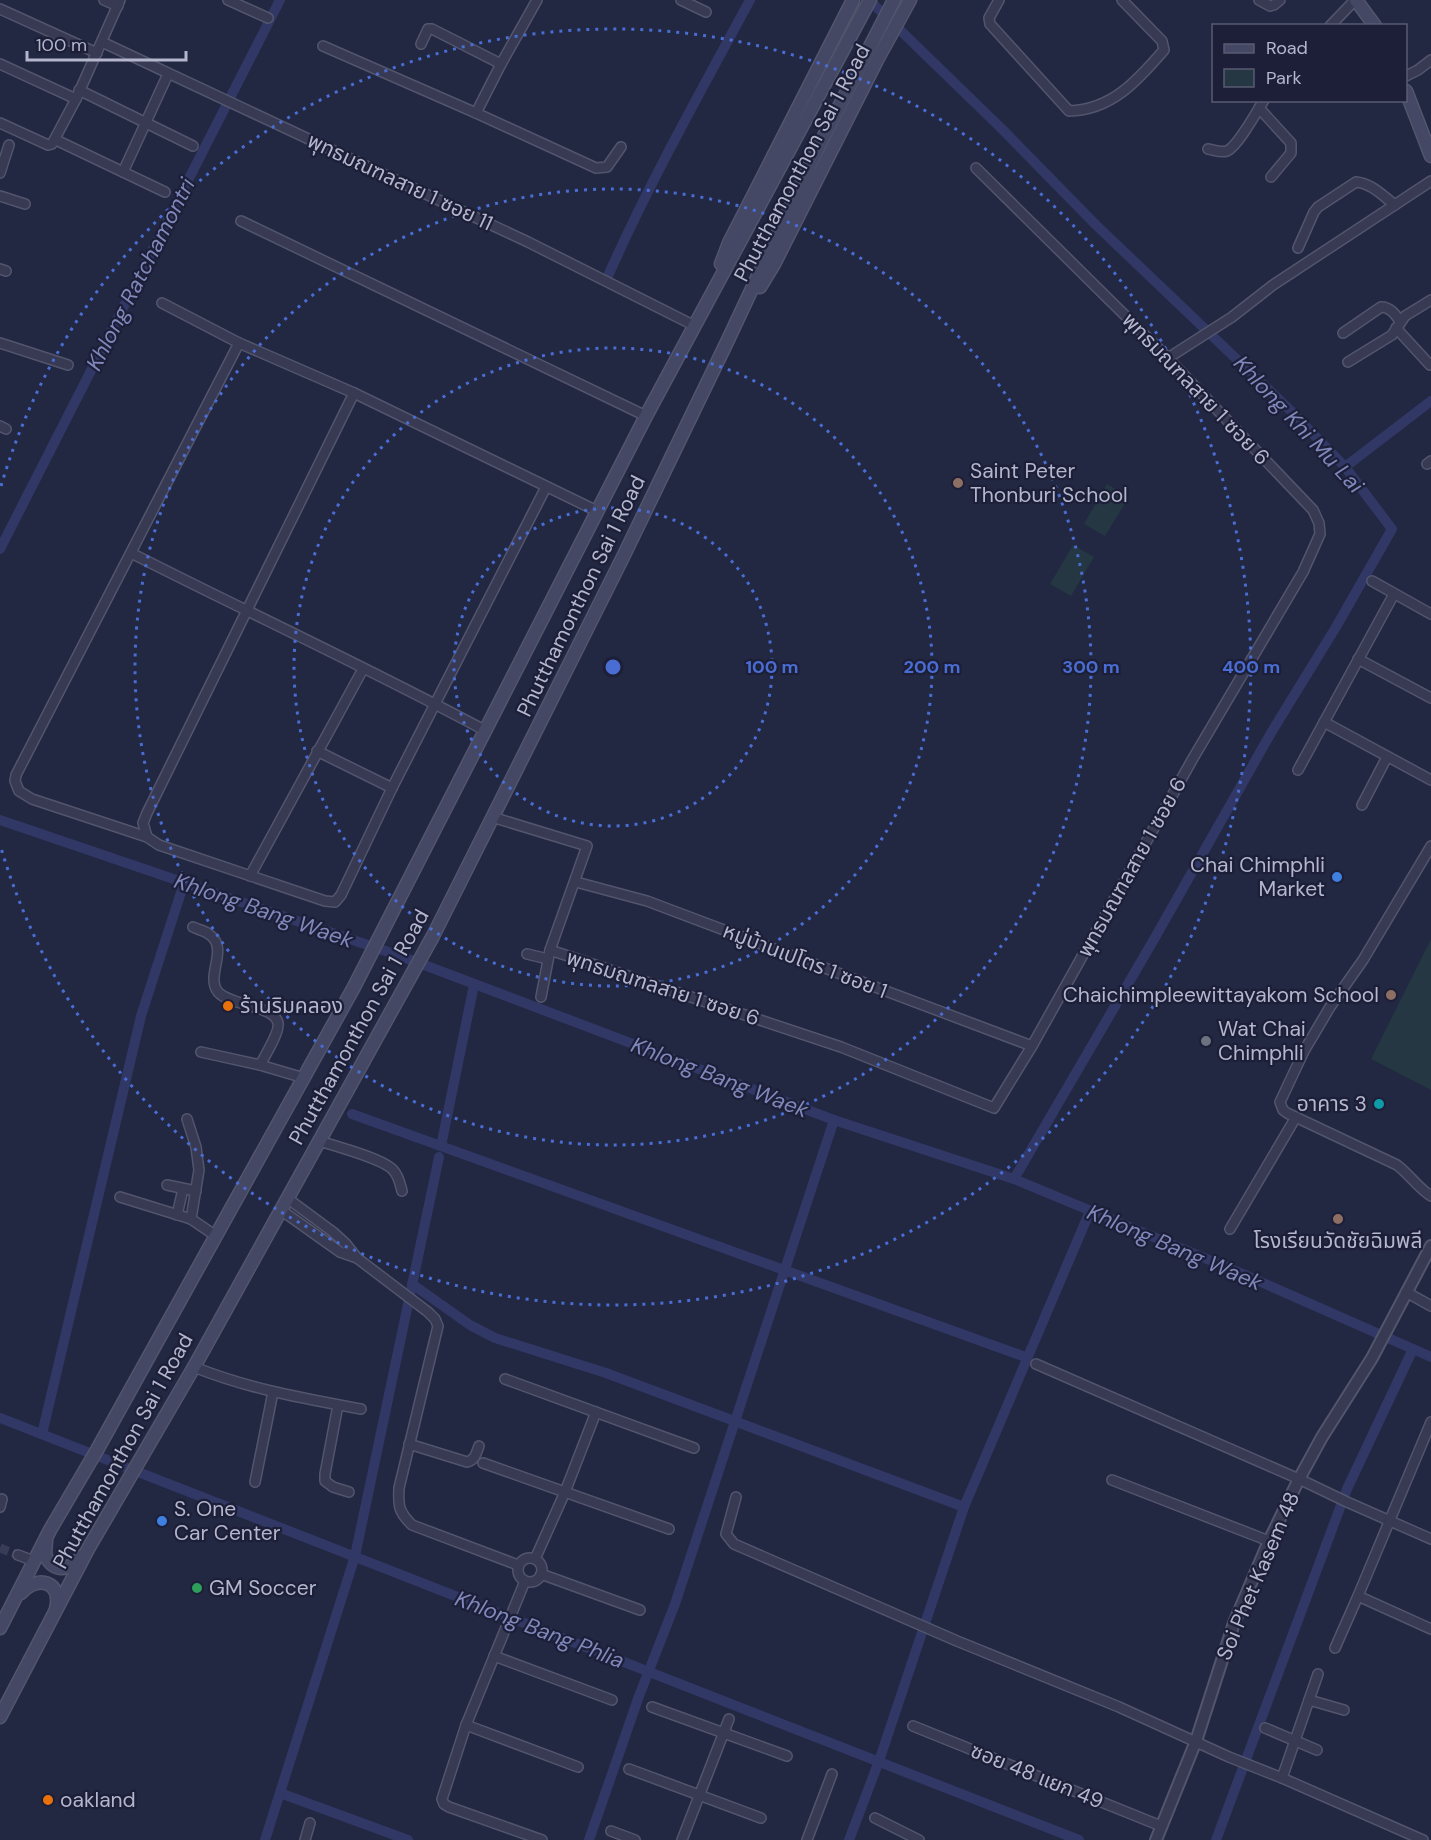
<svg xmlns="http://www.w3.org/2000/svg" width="1431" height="1840" font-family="'DM Sans','Noto Sans Thai',sans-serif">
  <rect width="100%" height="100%" fill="#222742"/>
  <!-- green -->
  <g fill="#243743">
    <path d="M1107 484 1129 497 1105 536 1084 524Z"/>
    <path d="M1073 545 1094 557 1071 596 1050 584Z"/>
    <path d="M1431 939V1090L1371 1059Z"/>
  </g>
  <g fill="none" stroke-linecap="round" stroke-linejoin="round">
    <!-- canal -->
    <g stroke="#313866" stroke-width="10">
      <path d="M869 0 1003 130 1096 225 1291 411 1345 467 1392 529 1336 627 1271 733 1153 941 1014 1179"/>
      <path d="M608 276C650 181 701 91 750 0"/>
      <path d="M1345 467 1431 401"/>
      <path d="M0 549 280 0"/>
      <path d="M0 820 403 957 834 1120 1014 1179 1236 1271 1431 1357"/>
      <path d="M352 1114 1028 1358"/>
      <path d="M441 1146 474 985"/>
      <path d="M412 1284 470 1325 495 1338 606 1373 964 1507"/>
      <path d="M0 1418 1079 1840"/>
      <path d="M42 1434 141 1016 184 883"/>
      <path d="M280 1793 408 1840"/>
      <path d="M265 1840 355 1556 439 1157"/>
      <path d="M589 1840 639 1696 675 1604 834 1120"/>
      <path d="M849 1840 879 1761 964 1507 1090 1211"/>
      <path d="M1216 1840 1347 1489 1413 1349"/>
    </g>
    <!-- minor-tunnel -->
    <path stroke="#383c57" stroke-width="9" stroke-dasharray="9 4.5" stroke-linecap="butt" d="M0 1548 18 1555"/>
    <!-- minor casing -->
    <g stroke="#52556c" stroke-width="12">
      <g id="minor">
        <path d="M104 0 118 6"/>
        <path d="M228 0 268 18"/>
        <path d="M681 0 706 12"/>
        <path d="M999 0 989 18 990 24 1069 111C1112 110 1138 80 1164 50L1162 41 1122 0"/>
        <path d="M1259 0 1270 6 1274 5 1280 0"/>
        <path d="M0 9 97 53"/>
        <path d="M1330 26 1355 0"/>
        <path d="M102 42 528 242 695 326"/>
        <path d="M421 44 428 29H432L501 64"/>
        <path d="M323 46 476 113 596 168 607 167 621 147"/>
        <path d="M0 64 76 99"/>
        <path d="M1406 76 1418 70 1431 60"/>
        <path d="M79 90 193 146"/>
        <path d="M1259 108 1291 143V153L1271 177"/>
        <path d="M476 113 501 64 537 0"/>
        <path d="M0 123 48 145 52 144 76 99 120 0"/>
        <path d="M56 140 165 192"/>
        <path d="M1208 149C1214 150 1221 153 1227 151 1238 146 1257 111 1264 100"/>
        <path d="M123 172 168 74"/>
        <path d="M0 173 9 145"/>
        <path d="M0 196 25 204"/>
        <path d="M241 221 646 416"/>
        <path d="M1298 248 1314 212 1318 207 1356 182C1371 183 1383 196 1395 205"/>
        <path d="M0 269 6 271"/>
        <path d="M162 303 239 343 354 393 597 511"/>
        <path d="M1396 328 1430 365"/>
        <path d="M1343 333 1381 307C1390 307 1395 314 1400 321"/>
        <path d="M0 343 68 365"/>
        <path d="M239 343 16 775 15 781 19 791 32 799 147 837 159 845 325 901 335 902 341 895 392 788 546 487"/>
        <path d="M1168 358 1232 317 1273 285 1431 181"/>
        <path d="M1348 362 1392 335 1405 316 1431 300"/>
        <path d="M0 426 6 429"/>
        <path d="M1427 464 1431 461"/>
        <path d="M131 553C249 613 369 668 486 731"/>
        <path d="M1372 581 1431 614"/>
        <path d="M1358 659 1431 698"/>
        <path d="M1324 722 1431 780"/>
        <path d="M317 751 392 788"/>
        <path d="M1298 770 1394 594"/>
        <path d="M1362 805 1387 757"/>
        <path d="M492 817 587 846 550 950 541 997"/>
        <path d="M147 837 143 823 147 813 354 393"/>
        <path d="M1431 846 1363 960 1330 1007 1304 1051 1280 1102 1283 1110 1287 1113 1397 1165C1409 1174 1418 1188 1431 1196"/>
        <path d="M250 876 363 669"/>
        <path d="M576 882 647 901 1032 1046"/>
        <path d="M193 927C199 930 206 931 210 935 229 949 205 976 218 992 230 1006 274 1005 278 1023 280 1031 265 1056 260 1065"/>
        <path d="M550 950 841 1047 994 1108 1032 1046 1192 760 1303 572 1320 534 1319 523 1313 510 1160 350 976 168"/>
        <path d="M527 954 548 959"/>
        <path d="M201 1052 260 1065 304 1078"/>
        <path d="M187 1119 196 1147 199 1170 191 1219 216 1236"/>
        <path d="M319 1141C335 1146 384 1159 393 1170 399 1176 400 1184 402 1191"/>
        <path d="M167 1185 196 1191"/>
        <path d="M120 1197 191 1219"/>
        <path d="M287 1198 333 1232 346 1244 357 1258 428 1312 435 1319 438 1326 399 1488C398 1507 399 1512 412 1525L518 1565"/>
        <path d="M281 1210 340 1252 357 1258"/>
        <path d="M177 1215 183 1189"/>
        <path d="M1230 1229 1296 1117"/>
        <path d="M1406 1292 1431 1306"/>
        <path d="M1036 1364 1299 1479 1347 1502 1431 1539"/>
        <path d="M194 1367C249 1389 302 1398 361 1409"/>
        <path d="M505 1379 694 1448"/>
        <path d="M338 1405 325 1474V1481L333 1487 349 1492"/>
        <path d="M1431 1422 1358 1596 1431 1629"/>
        <path d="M409 1444 467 1462C475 1460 476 1454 479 1446"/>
        <path d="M483 1463 669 1529"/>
        <path d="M1112 1480 1269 1541"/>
        <path d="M255 1482 273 1392"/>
        <path d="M736 1497 726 1534 734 1544 957 1641 1119 1707 1229 1757 1282 1778 1423 1840"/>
        <path d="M0 1507 2 1499"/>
        <path d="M18 1555 34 1561"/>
        <circle cx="530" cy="1570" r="12"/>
        <path d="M535 1559 565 1492 596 1412"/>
        <path d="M541 1574 640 1610"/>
        <path d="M525 1581 466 1725 442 1799 444 1804 449 1807 542 1840"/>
        <path d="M1335 1648 1358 1596"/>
        <path d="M494 1656 612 1700"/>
        <path d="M1309 1700 1344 1710"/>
        <path d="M652 1707 787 1756"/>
        <path d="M466 1725 578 1767"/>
        <path d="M913 1726 1161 1826"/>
        <path d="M1265 1728 1317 1750"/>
        <path d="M629 1769 761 1818"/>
        <path d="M1282 1778 1318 1674"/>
        <path d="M875 1818 919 1840"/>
        <path d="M611 1831 635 1840"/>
        <path d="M305 1840 310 1823"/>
        <path d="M682 1840 729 1719"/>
        <path d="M807 1840 832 1774"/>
      </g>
    </g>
    <!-- tertiary casing -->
    <g stroke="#52556c" stroke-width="14">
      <path id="tertiary" d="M1156 1840 1196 1741 1234 1623 1269 1541 1299 1479 1322 1437 1372 1358 1431 1246"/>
    </g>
    <!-- secondary casing -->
    <g stroke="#52556c" stroke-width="15">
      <g id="secondary">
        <path d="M1356 0 1375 26"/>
        <path d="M1406 91 1431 156"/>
        <path d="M721 264 729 243 853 0"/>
        <path d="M760 287 774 264 877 60 910 0"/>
        <path d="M46 1541 45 1555C54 1573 69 1571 81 1557"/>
        <path d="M21 1593C38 1574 63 1582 56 1609"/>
        <path d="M0 1628 50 1530 97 1450 354 987 646 416 870 0"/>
        <path d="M0 1717 88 1549 194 1367 433 936 623 557 727 342 819 146 894 0"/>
      </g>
    </g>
    <!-- minor -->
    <use href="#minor" stroke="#373a52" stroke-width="9"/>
    <!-- tertiary -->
    <use href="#tertiary" stroke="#373a52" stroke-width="10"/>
    <!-- secondary -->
    <use href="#secondary" stroke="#444865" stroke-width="12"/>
  </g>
  <!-- distance rings -->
  <g fill="none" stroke="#4a6dd4" stroke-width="3" stroke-dasharray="3 6">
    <circle cx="613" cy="667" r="159"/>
    <circle cx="613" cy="667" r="319"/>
    <circle cx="613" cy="667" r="478"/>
    <path d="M1 486A638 638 0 1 1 1 848"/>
  </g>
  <!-- markers -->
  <g fill="#8d6e63" stroke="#1c1f37" stroke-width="2">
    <circle cx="958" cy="483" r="6"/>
    <circle cx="1391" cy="995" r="6"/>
    <circle cx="1338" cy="1219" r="6"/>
  </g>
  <g fill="#3f7fe0" stroke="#1c1f37" stroke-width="2">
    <circle cx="1337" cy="877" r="6"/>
    <circle cx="162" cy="1521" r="6"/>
  </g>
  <g fill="#e8710a" stroke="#1c1f37" stroke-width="2">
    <circle cx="228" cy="1006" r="6"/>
    <circle cx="48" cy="1800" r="6"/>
  </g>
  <circle fill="#6b7280" stroke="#1c1f37" stroke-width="2" cx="1206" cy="1041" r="6"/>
  <circle fill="#0f9aa8" stroke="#1c1f37" stroke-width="2" cx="1379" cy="1104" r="6"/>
  <circle fill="#2e9e5b" stroke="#1c1f37" stroke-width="2" cx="197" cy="1588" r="6"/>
  <g text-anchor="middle" stroke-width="4.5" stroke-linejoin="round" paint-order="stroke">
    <!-- street labels -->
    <g font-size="21" fill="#b3b6cc" stroke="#1c1f37">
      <text transform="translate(802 163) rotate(-62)" y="7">Phutthamonthon Sai 1 Road</text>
      <text transform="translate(400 182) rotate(25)" y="7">พุทธมณฑลสาย 1 ซอย 11</text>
      <text transform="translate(1196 389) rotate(46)" y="7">พุทธมณฑลสาย 1 ซอย 6</text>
      <text transform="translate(581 596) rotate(-64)" y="7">Phutthamonthon Sai 1 Road</text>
      <text transform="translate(1132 867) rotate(-61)" y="7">พุทธมณฑลสาย 1 ซอย 6</text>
      <text transform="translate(805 961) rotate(21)" y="7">หมู่บ้านเปโตร 1 ซอย 1</text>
      <text transform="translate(663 988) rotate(18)" y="7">พุทธมณฑลสาย 1 ซอย 6</text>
      <text transform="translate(359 1027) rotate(-61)" y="7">Phutthamonthon Sai 1 Road</text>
      <text transform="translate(123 1451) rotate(-61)" y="7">Phutthamonthon Sai 1 Road</text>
      <text transform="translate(1258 1576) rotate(-67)" y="7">Soi Phet Kasem 48</text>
      <text transform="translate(1037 1776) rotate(22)" y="7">ซอย 48 แยก 49</text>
    </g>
    <!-- poi labels -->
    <g font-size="21" fill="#b3b6cc" stroke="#1c1f37" text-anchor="start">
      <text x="970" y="478">Saint Peter<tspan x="970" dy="24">Thonburi School</tspan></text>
      <text x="1325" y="872" text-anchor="end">Chai Chimphli<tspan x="1325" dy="24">Market</tspan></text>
      <text x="1379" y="1002" text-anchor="end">Chaichimpleewittayakom School</text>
      <text x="240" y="1013">ร้านริมคลอง</text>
      <text x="1218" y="1036">Wat Chai<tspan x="1218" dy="24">Chimphli</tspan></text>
      <text x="1367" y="1111" text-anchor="end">อาคาร 3</text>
      <text x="1338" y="1248" text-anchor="middle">โรงเรียนวัดชัยฉิมพลี</text>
      <text x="174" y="1516">S. One<tspan x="174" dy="24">Car Center</tspan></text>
      <text x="209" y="1595">GM Soccer</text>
      <text x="60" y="1807">oakland</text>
    </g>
    <!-- water labels -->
    <g font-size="22" font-style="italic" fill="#8088bb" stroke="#1c1f37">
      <text transform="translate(140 274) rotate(-63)" y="8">Khlong Ratchamontri</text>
      <text transform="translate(1299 424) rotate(47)" y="8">Khlong Khi Mu Lai</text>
      <text transform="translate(264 910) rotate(19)" y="8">Khlong Bang Waek</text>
      <text transform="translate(720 1077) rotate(21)" y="8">Khlong Bang Waek</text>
      <text transform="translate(1175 1247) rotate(23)" y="8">Khlong Bang Waek</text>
      <text transform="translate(540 1629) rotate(21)" y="8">Khlong Bang Phlia</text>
    </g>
  </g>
  <circle cx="613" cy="667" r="9" fill="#4a6dd4" stroke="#1c1f37" stroke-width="3"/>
  <g font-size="18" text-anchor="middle" font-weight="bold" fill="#4a6dd4" stroke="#1c1f37" stroke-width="4.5" stroke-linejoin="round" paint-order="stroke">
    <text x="772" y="673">100 m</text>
    <text x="932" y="673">200 m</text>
    <text x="1091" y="673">300 m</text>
    <text x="1251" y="673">400 m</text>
  </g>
  <!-- legend -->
  <rect x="1212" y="24" width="195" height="78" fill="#1c1f37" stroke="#585b73" stroke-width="1.5"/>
  <rect x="1224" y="44" width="30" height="9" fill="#444865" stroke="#585b73" stroke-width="1.5"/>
  <text x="1266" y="54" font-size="18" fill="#b3b6cc">Road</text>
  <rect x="1224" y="69" width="30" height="18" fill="#243743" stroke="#585b73" stroke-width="1.5"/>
  <text x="1266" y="84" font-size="18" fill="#b3b6cc">Park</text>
  <!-- scale -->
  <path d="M27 51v9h159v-9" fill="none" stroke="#b3b6cc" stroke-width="3"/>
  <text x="36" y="51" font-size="18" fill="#b3b6cc" stroke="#1c1f37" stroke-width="4.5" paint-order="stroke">100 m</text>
</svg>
